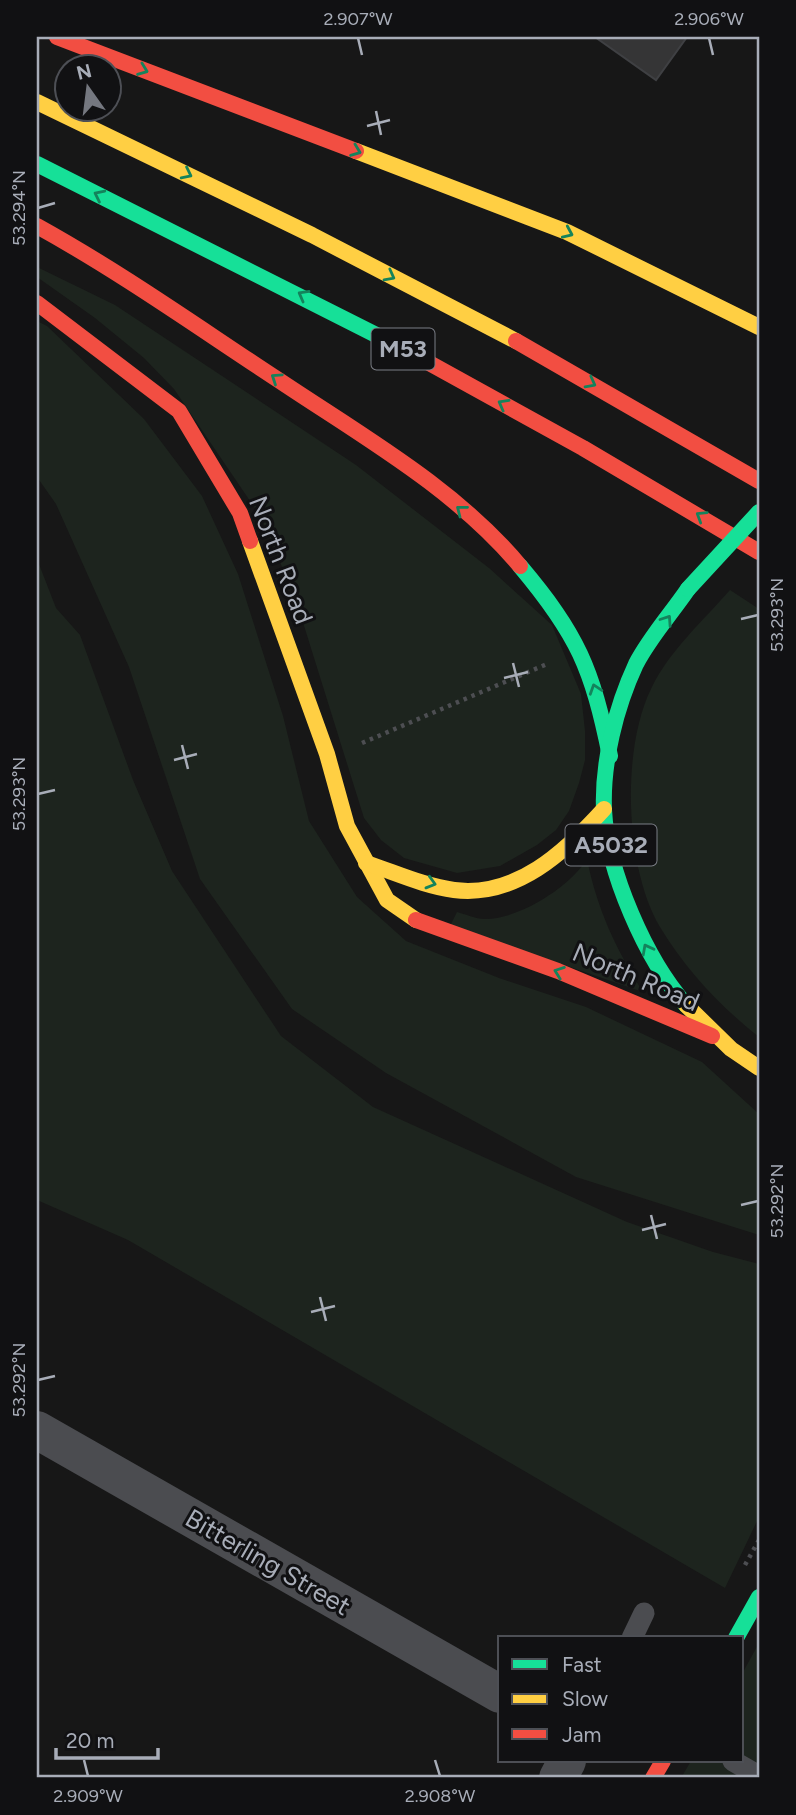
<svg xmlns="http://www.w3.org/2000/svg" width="796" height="1815" font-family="Figtree,sans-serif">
  <rect width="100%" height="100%" fill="#171717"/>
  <!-- green -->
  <g fill="#1d241e">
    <path d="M37 267 115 305 356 465 489 568 552 625 581 694 585 731V760L579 783 569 811 556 830 537 845 500 866 457 873 404 858 381 840 364 818 296 600 261 517 174 389 144 358 95 318 37 277Z"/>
    <path d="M37 321 47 326 144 419 202 496 238 574 283 716 309 821 357 897 406 941 499 978 586 1007 702 1062 759 1114V1235L576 1177 386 1073 292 1009 200 879 129 667 56 504 37 477Z"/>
    <path d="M37 559 56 608 80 635 133 780 172 871 281 1036 373 1107 627 1222 713 1252 759 1264V1517L725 1588 128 1240 37 1200Z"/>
    <path d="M730 590 759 609V1037C720 1006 686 970 660 927 625 868 621 750 651 689 669 651 703 621 730 590Z"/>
    <path d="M587 859C597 909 616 949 643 992L450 926 457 912C465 914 476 919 484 919 518 920 570 887 587 859Z"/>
    <path d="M759 1643V1778H681L691 1761H742V1674Z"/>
  </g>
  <!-- building -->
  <path fill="#353536" stroke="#3f4043" stroke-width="2" d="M595 37H687L656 80Z"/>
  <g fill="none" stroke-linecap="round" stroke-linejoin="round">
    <!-- path -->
    <g stroke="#4d4e52" stroke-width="4.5" stroke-dasharray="3.5 5" stroke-linecap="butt">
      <path d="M362 743 547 664"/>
      <path d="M745 1565 759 1540"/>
    </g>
    <!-- lane -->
    <g stroke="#4b4c50" stroke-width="21">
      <path d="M632 1638 644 1613"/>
      <path d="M733 1761 759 1776"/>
    </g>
    <!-- street -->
    <g stroke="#4b4c50" stroke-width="38">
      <path d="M37 1430 500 1694"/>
      <path d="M558 1778 567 1761"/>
    </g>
    <!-- fast -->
    <g stroke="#16e098" stroke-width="16">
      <path d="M37 164 402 348"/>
      <path d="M520 566C578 635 592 668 610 756"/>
      <path d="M686 1005C646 960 607 871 604 810 602 762 616 707 636 664 650 637 671 614 688 589"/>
      <path d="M736 1638 759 1597"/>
    </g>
    <!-- slow -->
    <g stroke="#ffcf43" stroke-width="16">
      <path d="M37 102 312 235 516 341"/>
      <path d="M356 151 567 232 759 327"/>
      <path d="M250 541 327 754 347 826 387 900 416 920"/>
      <path d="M366 863C394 872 424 886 454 890 516 898 565 852 604 809"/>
      <path d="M686 1005 731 1049 759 1068"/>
    </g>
    <!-- jam -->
    <g stroke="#f24e42" stroke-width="16">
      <path d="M57 37 356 151"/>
      <path d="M37 226C122 273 199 328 280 381 362 436 456 489 520 566"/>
      <path d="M37 303 179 411 240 513 250 541"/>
      <path d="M516 341 759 481"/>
      <path d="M402 348 583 448 759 552"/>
      <path d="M416 920 558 971 712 1036"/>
      <path d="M653 1778 663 1761"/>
    </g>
    <!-- fast-bridge -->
    <path stroke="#16e098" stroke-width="16" d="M688 589 759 512"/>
  </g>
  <!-- one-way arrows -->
  <defs><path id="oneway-chevron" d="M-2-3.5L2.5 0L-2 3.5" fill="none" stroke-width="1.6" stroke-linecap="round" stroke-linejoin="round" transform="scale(1.75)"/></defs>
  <g stroke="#14835c">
    <use href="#oneway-chevron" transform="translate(143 70) rotate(21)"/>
    <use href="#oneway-chevron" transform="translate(356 151) rotate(21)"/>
    <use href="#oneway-chevron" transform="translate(187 174) rotate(26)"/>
    <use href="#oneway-chevron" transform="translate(99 195) rotate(-154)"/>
    <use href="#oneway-chevron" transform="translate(568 233) rotate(24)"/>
    <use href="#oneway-chevron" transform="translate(390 276) rotate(28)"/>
    <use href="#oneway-chevron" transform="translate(303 295) rotate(-151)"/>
    <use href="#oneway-chevron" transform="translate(276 378) rotate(-146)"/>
    <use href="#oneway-chevron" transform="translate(591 383) rotate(28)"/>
    <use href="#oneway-chevron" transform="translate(503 404) rotate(-151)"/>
    <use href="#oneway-chevron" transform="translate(461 510) rotate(-142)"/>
    <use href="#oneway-chevron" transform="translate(701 516) rotate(-148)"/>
    <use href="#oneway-chevron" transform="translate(667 620) rotate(-56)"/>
    <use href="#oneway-chevron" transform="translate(595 689) rotate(-108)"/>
    <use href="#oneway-chevron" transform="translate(431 883) rotate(16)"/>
    <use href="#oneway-chevron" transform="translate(647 949) rotate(-118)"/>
    <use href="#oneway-chevron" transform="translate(559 972) rotate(-160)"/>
  </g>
  <!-- ticks -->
  <path fill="none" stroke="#a8adb8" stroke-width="2.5" d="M358 38 362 55M709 38 713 55M376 111 381 135M367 126 390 120M38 208 55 203M741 619 758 615M513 663 519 687M504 678 528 672M182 745 188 769M174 760 197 754M38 794 55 790M741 1205 758 1201M651 1215 657 1239M642 1230 666 1224M320 1297 326 1321M311 1312 335 1306M38 1380 55 1376M84 1760 88 1776M435 1760 440 1776"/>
  <g text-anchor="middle" stroke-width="6" stroke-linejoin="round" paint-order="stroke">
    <!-- shield labels -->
    <g fill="#111113" stroke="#7b7e86" stroke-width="2">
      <rect x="371.5" y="328.5" width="63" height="41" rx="5"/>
      <rect x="565.5" y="824.5" width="91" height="41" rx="5"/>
    </g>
    <g font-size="24" font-weight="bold" fill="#a8adb8">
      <text x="403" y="357">M53</text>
      <text x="611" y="853">A5032</text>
    </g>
    <!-- street labels -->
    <g font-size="26" fill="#a8adb8" stroke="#111113">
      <text transform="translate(281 560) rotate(69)" y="9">North Road</text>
      <text transform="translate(636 977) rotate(23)" y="9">North Road</text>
      <text transform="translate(268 1562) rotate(30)" y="9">Bitterling Street</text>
    </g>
  </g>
  <!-- border -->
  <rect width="796" height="1815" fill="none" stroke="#111113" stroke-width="77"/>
  <!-- legend -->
  <rect x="498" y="1636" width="245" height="126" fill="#111113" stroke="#4d4f55" stroke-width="2"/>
  <rect x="512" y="1659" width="35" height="10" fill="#16e098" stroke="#4d4f55" stroke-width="2"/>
  <text x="562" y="1672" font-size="21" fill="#a8adb8">Fast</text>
  <rect x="512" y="1694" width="35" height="10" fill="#ffcf43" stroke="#4d4f55" stroke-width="2"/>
  <text x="562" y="1706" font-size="21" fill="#a8adb8">Slow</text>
  <rect x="512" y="1729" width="35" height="10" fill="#f24e42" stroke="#4d4f55" stroke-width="2"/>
  <text x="562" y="1742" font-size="21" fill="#a8adb8">Jam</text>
  <!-- north arrow -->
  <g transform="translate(88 88) rotate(346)"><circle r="33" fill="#111113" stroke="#4d4f55" stroke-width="2"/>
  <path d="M0-5L12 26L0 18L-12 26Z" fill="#757880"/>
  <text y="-10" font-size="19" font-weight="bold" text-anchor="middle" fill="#a8adb8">N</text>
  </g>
  <!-- scale -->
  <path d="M56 1748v10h102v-10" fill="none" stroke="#a8adb8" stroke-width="3.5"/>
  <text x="66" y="1748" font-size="21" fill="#a8adb8" stroke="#111113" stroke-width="5" paint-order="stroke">20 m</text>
  <rect x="38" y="38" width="720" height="1738" fill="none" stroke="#a8adb8" stroke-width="2.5"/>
  <g font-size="18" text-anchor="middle" fill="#a8adb8">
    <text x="358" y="25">2.907°W</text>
    <text x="709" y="25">2.906°W</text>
    <text transform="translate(19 208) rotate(-90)" y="6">53.294°N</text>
    <text transform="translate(777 615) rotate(-90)" y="6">53.293°N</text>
    <text transform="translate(19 794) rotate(-90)" y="6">53.293°N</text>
    <text transform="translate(777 1201) rotate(-90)" y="6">53.292°N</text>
    <text transform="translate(19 1380) rotate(-90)" y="6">53.292°N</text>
    <text x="88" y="1802">2.909°W</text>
    <text x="440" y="1802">2.908°W</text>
  </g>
</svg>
